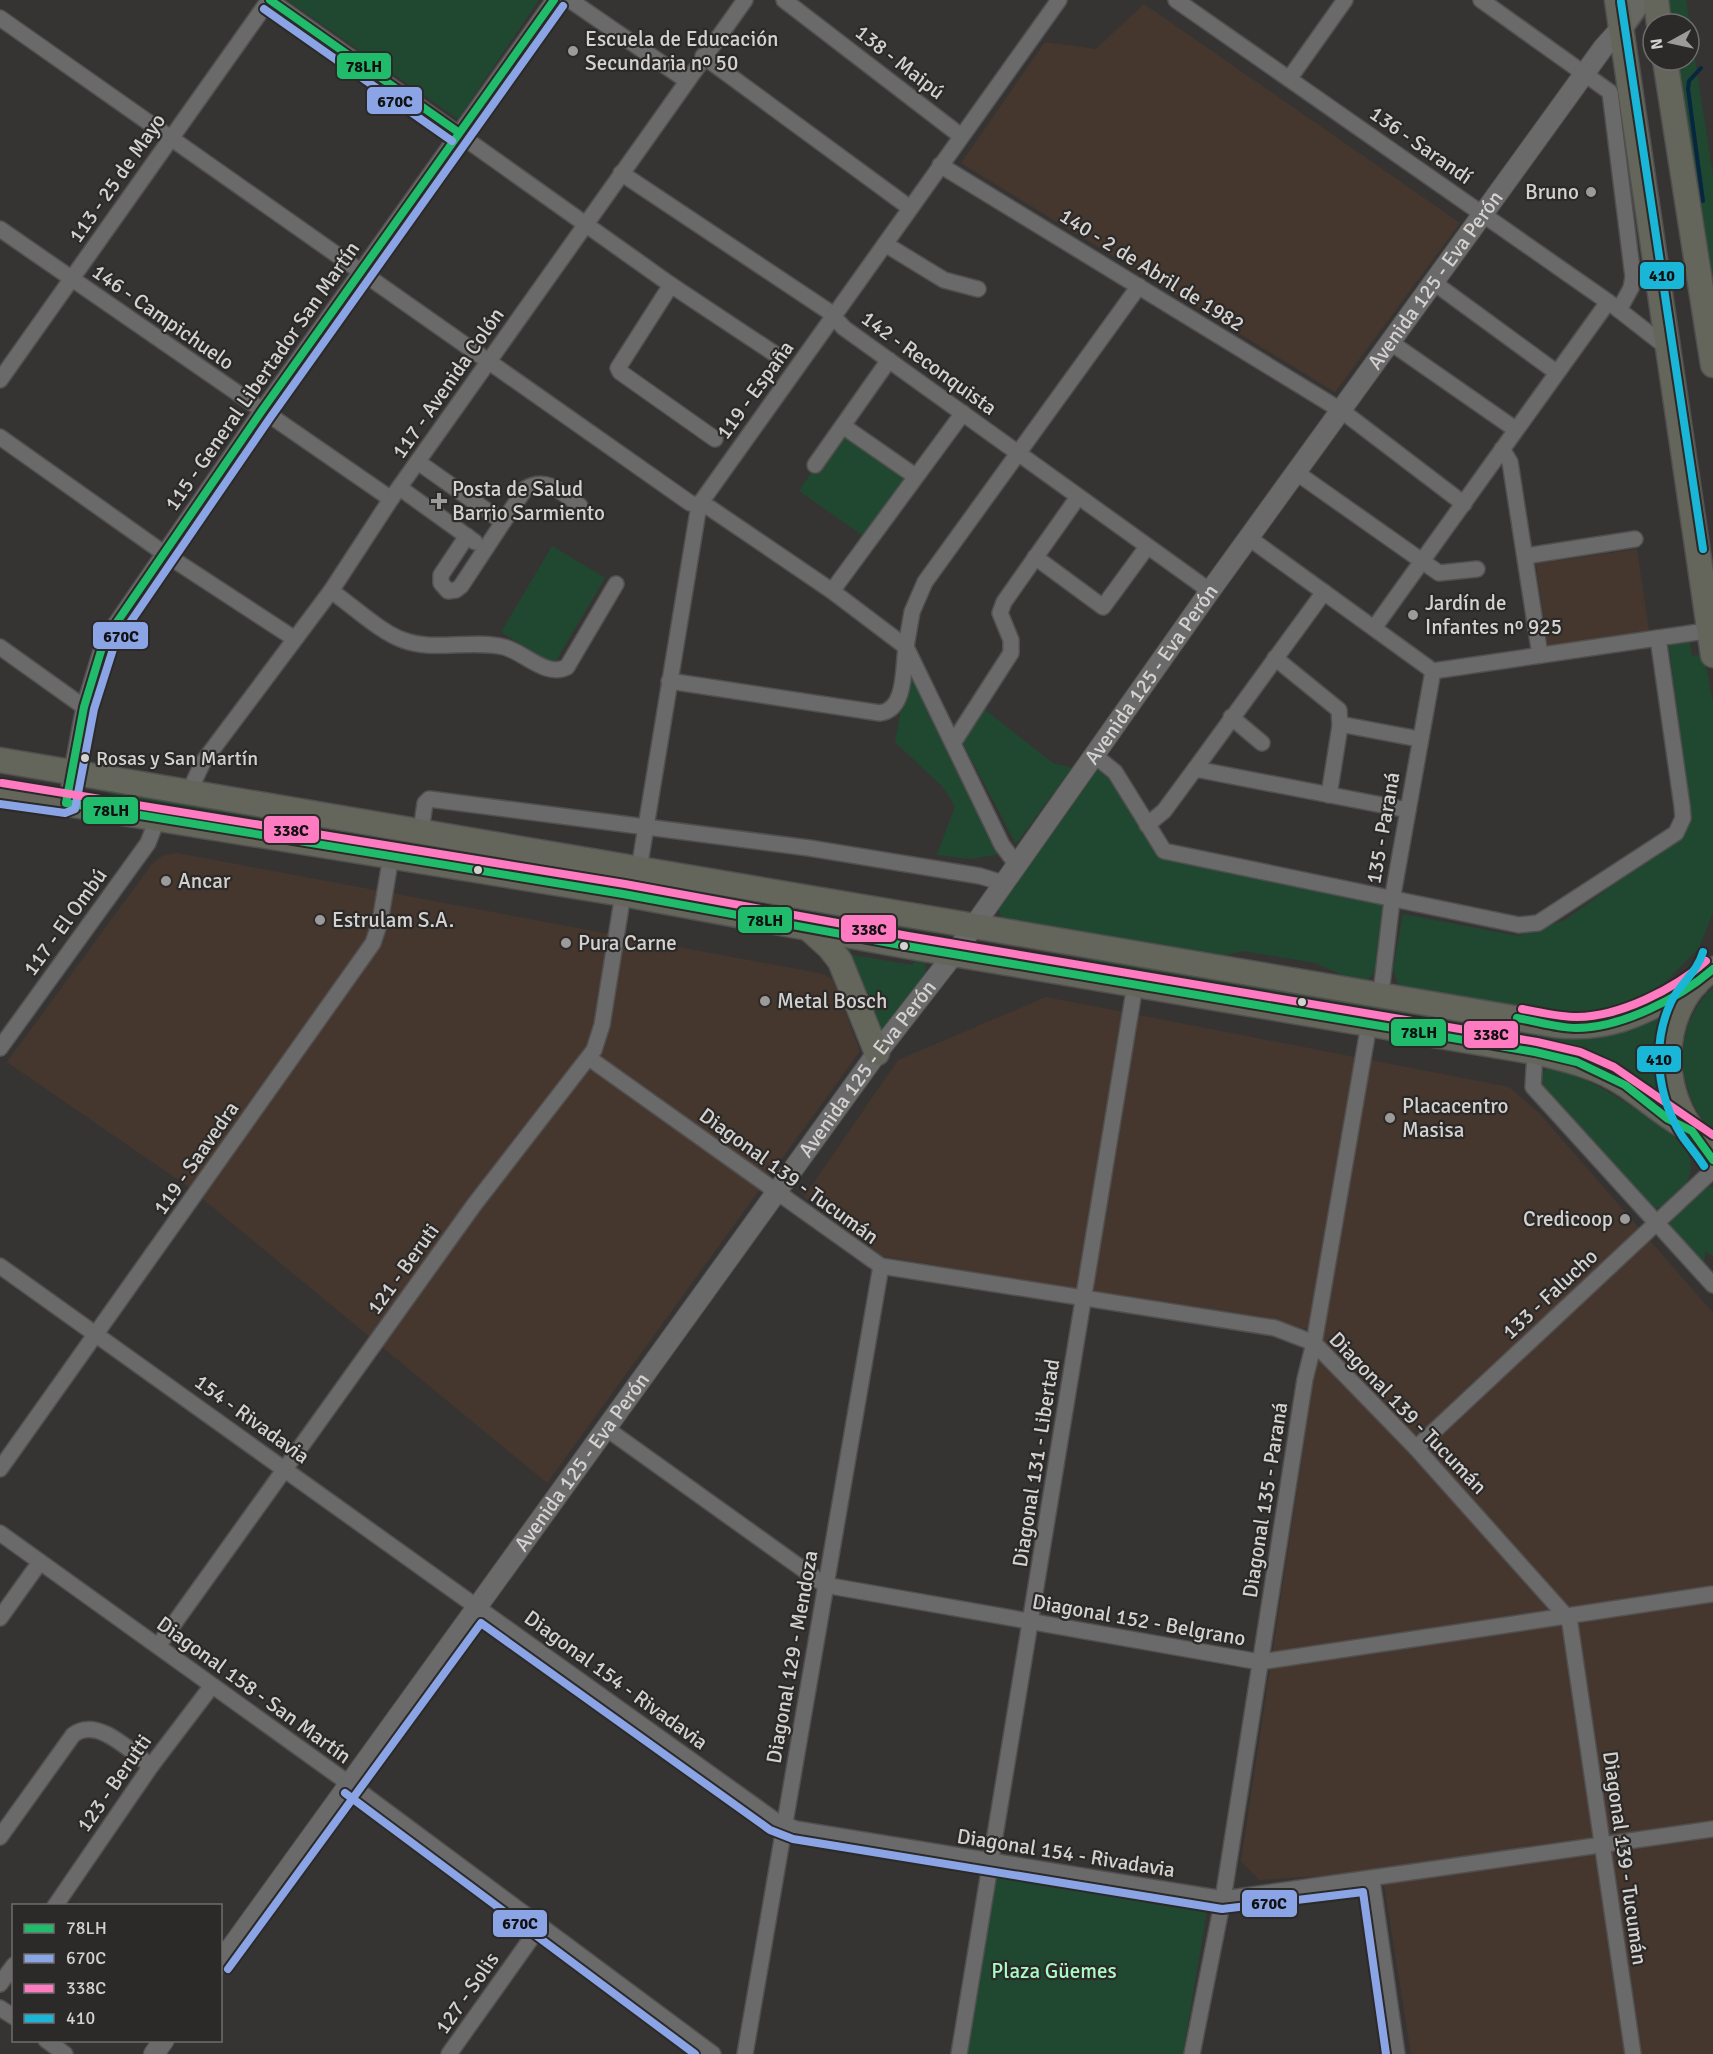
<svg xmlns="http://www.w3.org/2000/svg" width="1713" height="2054" font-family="Signika,sans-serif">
  <rect width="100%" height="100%" fill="#353433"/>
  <!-- industrial -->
  <g fill="#46372e">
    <path d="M1144 4 1460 223 1335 392 961 163 1045 42 1096 49Z"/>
    <path d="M1637 549 1649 631 1548 646 1536 564Z"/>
    <path d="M177 853 823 974 833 980 860 1051 547 1483 187 1186 7 1062 152 864 162 856Z"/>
    <path d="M1046 997 1509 1087 1539 1113 1713 1313V2054H1411L1382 1872 1259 1880 1241 1861 1321 1331 882 1256 804 1197 898 1060Z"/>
  </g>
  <!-- green -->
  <g fill="#204830">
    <path d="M287 0H539L458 119Z"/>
    <path d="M1666 0H1686L1713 176V303L1675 60H1689V24H1669Z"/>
    <path d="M843 426 915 476 869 540 799 491Z"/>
    <path d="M552 546 605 578 554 664 501 632Z"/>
    <path d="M1690 642 1692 656 1704 654 1713 703V913L1699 948 1664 983 1622 1007 1565 1015 1400 989 1393 970 1403 914 1518 936 1565 920 1683 834 1688 795 1669 645Z"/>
    <path d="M909 665 1001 854 970 859 937 855 955 806 942 786 895 742Z"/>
    <path d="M984 709 1053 763 1072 768 1016 844 963 744Z"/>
    <path d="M1096 768 1112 776 1153 849 1170 856 1356 894 1382 904C1388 923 1383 965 1369 979L1349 978 1316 963 1243 951 1213 958 1002 918 996 905Z"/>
    <path d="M90 788 906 926 912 930 906 932 150 805Z"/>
    <path d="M995 946 1076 959 1117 960 1554 1034 1668 1009C1655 1044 1651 1074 1671 1107L1578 1051 1552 1043 1000 951Z"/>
    <path d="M845 949H850L852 955 912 965 917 960 925 962 926 972 883 1033 877 1034Z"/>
    <path d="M1713 988V1133C1676 1093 1670 1027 1713 988Z"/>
    <path d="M1550 1067C1561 1071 1574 1073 1584 1079 1607 1090 1679 1132 1688 1153 1693 1164 1691 1179 1683 1187 1674 1195 1667 1207 1654 1208L1541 1083V1073Z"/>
    <path d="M1705 1186 1713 1187V1256L1705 1251 1704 1265 1671 1227 1670 1220Z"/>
    <path d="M985 1873 1207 1911 1183 2054H954Z"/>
  </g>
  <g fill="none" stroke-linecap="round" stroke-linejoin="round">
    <!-- stream -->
    <path stroke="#06273f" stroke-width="4" d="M1701 68 1689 81 1688 89 1703 201"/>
    <!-- minor casing -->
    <g stroke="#514f4f" stroke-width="18">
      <g id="minor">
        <path d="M270 0 671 285 775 354"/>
        <path d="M570 0 686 80"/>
        <path d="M784 0 961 136"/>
        <path d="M1176 0 1614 306 1669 349"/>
        <path d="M1481 0 1610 92 1633 277 1631 288 1619 310"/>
        <path d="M0 18 690 503 710 508 832 591 906 647C903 669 906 710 880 713L669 681"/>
        <path d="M703 56 910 208"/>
        <path d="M1289 79 1345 0"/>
        <path d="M940 165 1342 411 1464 504"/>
        <path d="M621 173 828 311 844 328 1210 591"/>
        <path d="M0 229 391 499"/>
        <path d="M885 244 944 280 978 289"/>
        <path d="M1433 282 1556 372"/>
        <path d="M671 285 618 368 620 372 715 439"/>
        <path d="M1390 342 1515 429"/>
        <path d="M0 380 269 0"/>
        <path d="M843 426 915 476"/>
        <path d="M0 437 165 554 295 639"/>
        <path d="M1502 449 1510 462 1540 655"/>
        <path d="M418 462 503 522"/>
        <path d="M815 465 889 360"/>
        <path d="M1297 473 1439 573 1477 569"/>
        <path d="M400 488 475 542"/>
        <path d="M467 536 441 575V583L448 591 456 590 461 586 525 489C547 476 563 493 580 506"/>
        <path d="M1249 538 1433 671 1713 630"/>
        <path d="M1526 556 1635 539"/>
        <path d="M1035 557 1103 607 1147 547"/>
        <path d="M331 591C352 605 380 632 403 640 434 652 471 639 504 647 524 652 546 678 567 667L616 584"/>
        <path d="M832 591 963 413"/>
        <path d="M1374 628 1608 302"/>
        <path d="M0 647 84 707"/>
        <path d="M1275 658 1339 710 1340 726 1329 795"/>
        <path d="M1231 717 1262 743"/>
        <path d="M1340 726 1345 725 1419 739"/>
        <path d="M953 743 1011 653V640L1000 613 1004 602 1078 497"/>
        <path d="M1094 755 1115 772 1164 851 1519 925 1538 923 1676 833 1683 818 1682 806 1658 638"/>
        <path d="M1195 769 1324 592"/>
        <path d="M189 792 203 762 331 591 391 499 745 0"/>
        <path d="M66 803 84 707 104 641 261 412 554 0"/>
        <path d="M1147 825 1164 811 1195 769 1408 810"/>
        <path d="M421 831 425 803 429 799 809 848 980 876 1003 883"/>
        <path d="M1017 865 1002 845 906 647 912 612 925 582 1139 286"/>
        <path d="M639 869 699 505 1059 0"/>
        <path d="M1381 993 1392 900 1433 671"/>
        <path d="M0 1048 148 843 158 817"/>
        <path d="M1535 1052 1533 1087 1713 1285"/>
        <path d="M589 1058 881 1266 1275 1328 1314 1343 1416 1448 1566 1616 1570 1624 1633 2054"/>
        <path d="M0 1266 776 1821 796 1829 1223 1899 1713 1829"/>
        <path d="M607 1429 825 1585 1260 1662 1713 1594"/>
        <path d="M1416 1448 1713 1170"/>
        <path d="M0 1469 373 943 380 922 391 856"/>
        <path d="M0 1533 351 1785 713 2054"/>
        <path d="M0 1618 40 1562"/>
        <path d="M158 1646 474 1205 594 1050 602 1025 623 894"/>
        <path d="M0 1837 73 1735C97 1716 130 1751 151 1766"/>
        <path d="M1372 1880 1397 2054"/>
        <path d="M55 1906 151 1766 211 1687"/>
        <path d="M0 1984 14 1965"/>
        <path d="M0 2008 14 2017"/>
        <path d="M46 2040 65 2054"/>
        <path d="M449 2054 540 1926"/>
        <path d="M745 2054 881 1266"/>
        <path d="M959 2054 1135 985"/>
        <path d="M1192 2054 1223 1899 1305 1379 1314 1343 1369 1024"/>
      </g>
    </g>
    <!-- tertiary casing -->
    <g stroke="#514f4f" stroke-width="22">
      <g id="tertiary">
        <path id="s1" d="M220 1963 877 1053 954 954 1210 591 1603 48 1620 29"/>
        <path d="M154 2054 164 2040"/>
      </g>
    </g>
    <!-- secondary casing -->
    <g stroke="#514f4f" stroke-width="26">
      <path id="secondary" d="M1620 29 1641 0"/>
    </g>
    <!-- primary casing -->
    <g stroke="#514f4f" stroke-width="27">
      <g id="primary">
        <path d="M1617 0 1713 655"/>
        <path d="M1656 0 1659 24"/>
        <path d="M1665 60 1713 365"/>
        <path d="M0 760 1555 1025C1615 1032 1645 1010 1696 984"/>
        <path d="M0 793 623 894 906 946 1535 1052C1566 1059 1600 1067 1627 1086 1649 1101 1668 1118 1692 1131"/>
        <path d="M808 928 829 947 840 961 877 1053"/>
        <path d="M1713 969C1653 1008 1656 1110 1713 1149"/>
      </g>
    </g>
    <!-- minor -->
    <use href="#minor" stroke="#6b6a6a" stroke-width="15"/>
    <!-- tertiary -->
    <use href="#tertiary" stroke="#6b6a6a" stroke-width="20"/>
    <!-- secondary -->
    <use href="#secondary" stroke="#686862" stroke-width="22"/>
    <!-- primary -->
    <use href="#primary" stroke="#65665b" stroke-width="24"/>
    <!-- bus-1 casing -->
    <g stroke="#2c2a28" stroke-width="12">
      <g id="bus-1">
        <path d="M270 0 458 132"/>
        <path d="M554 0 261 412 104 641 84 707 66 803 623 894 906 946 1535 1052 1577 1062 1625 1085 1668 1119 1692 1131 1713 1160"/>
        <path d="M1517 1018C1536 1021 1557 1028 1576 1028 1621 1028 1680 998 1713 969"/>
      </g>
    </g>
    <!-- bus-2 casing -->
    <g stroke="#2c2a28" stroke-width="12">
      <g id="bus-2">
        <path d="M264 9 452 141"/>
        <path d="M0 804 65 813 75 809 94 709 114 646 270 418 563 6"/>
        <path d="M345 1793 695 2054"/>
        <path d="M228 1969 481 1623 770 1830 793 1839 1222 1909 1363 1892 1386 2054"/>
      </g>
    </g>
    <!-- bus-3 casing -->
    <g stroke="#2c2a28" stroke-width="12">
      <g id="bus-3">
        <path d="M2 783 625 884 908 936 1537 1042 1580 1052 1614 1067 1713 1135"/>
        <path d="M1522 1009C1539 1012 1559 1017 1577 1017 1619 1017 1675 989 1706 961"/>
      </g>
    </g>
    <!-- bus-4 casing -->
    <g stroke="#2c2a28" stroke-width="12">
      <g id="bus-4">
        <path d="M1621 2 1703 549"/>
        <path d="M1703 952C1697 973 1680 983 1671 1002 1651 1045 1657 1096 1682 1136 1689 1146 1697 1155 1704 1166"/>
      </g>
    </g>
    <!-- bus-1 -->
    <use href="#bus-1" stroke="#20bc6c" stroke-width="8"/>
    <!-- bus-2 -->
    <use href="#bus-2" stroke="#8aa4e6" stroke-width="8"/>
    <!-- bus-3 -->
    <use href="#bus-3" stroke="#fe7ac1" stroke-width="8"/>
    <!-- bus-4 -->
    <use href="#bus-4" stroke="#1ab6d8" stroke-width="8"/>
  </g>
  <!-- markers -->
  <g fill="#9c9b9a" stroke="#2c2a28" stroke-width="2">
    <circle cx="573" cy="51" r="6"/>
    <circle cx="1591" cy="192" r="6"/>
    <path d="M436 492h6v6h6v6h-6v6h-6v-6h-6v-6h6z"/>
    <circle cx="1413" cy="615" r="6"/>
    <circle cx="166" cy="881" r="6"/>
    <circle cx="320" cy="920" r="6"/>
    <circle cx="566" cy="943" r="6"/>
    <circle cx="765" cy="1001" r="6"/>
    <circle cx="1390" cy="1118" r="6"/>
    <circle cx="1625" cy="1219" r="6"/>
  </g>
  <g fill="#d4d2d1" stroke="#2c2a28" stroke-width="2">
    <circle cx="85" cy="758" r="5"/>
    <circle cx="478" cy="870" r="5"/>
    <circle cx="904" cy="946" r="5"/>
    <circle cx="1302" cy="1002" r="5"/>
  </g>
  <g text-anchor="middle" stroke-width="4.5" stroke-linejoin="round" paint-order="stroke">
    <!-- bus labels -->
    <g font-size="20" fill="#d4d2d1" stroke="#2c2a28" text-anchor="start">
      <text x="96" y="765">Rosas y San Martín</text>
    </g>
    <!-- poi labels -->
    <g font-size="21" fill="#d4d2d1" stroke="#2c2a28" text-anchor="start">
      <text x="585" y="46">Escuela de Educación<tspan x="585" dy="24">Secundaria nº 50</tspan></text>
      <text x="1579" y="199" text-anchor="end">Bruno</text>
      <text x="452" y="496">Posta de Salud<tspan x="452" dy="24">Barrio Sarmiento</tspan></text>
      <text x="1425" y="610">Jardín de<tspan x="1425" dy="24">Infantes nº 925</tspan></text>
      <text x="178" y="888">Ancar</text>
      <text x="332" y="927">Estrulam S.A.</text>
      <text x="578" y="950">Pura Carne</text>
      <text x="777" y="1008">Metal Bosch</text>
      <text x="1402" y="1113">Placacentro<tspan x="1402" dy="24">Masisa</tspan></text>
      <text x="1613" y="1226" text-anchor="end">Credicoop</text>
    </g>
    <!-- street labels -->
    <g font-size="21" fill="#d4d2d1" stroke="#2c2a28">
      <text transform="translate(900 62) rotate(38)" y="7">138 - Maipú</text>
      <text transform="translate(1421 145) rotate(35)" y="7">136 - Sarandí</text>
      <text transform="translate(117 178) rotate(-55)" y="7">113 - 25 de Mayo</text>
      <text transform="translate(1152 270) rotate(32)" y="7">140 - 2 de Abril de 1982</text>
      <text dy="7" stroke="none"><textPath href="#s1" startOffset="2076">Avenida 125 - Eva Perón</textPath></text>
      <text transform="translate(163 317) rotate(35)" y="7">146 - Campichuelo</text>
      <text transform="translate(929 363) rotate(36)" y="7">142 - Reconquista</text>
      <text transform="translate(262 376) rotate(-55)" y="7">115 - General Libertador San Martín</text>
      <text transform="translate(448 383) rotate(-55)" y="7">117 - Avenida Colón</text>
      <text transform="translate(755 390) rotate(-54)" y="7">119 - España</text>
      <text dy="7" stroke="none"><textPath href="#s1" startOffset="1590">Avenida 125 - Eva Perón</textPath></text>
      <text transform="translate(1383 828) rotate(-80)" y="7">135 - Paraná</text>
      <text transform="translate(65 922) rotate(-54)" y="7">117 - El Ombú</text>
      <text dy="7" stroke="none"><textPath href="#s1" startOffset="1104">Avenida 125 - Eva Perón</textPath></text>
      <text transform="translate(196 1158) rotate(-55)" y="7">119 - Saavedra</text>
      <text transform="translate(789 1176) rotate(36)" y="7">Diagonal 139 - Tucumán</text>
      <text transform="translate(403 1269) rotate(-54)" y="7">121 - Beruti</text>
      <text transform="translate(1550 1294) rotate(-43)" y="7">133 - Falucho</text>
      <text transform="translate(1408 1413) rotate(46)" y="7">Diagonal 139 - Tucumán</text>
      <text transform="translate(252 1419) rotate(36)" y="7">154 - Rivadavia</text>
      <text dy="7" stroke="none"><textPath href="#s1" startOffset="618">Avenida 125 - Eva Perón</textPath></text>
      <text transform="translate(1036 1463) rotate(-81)" y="7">Diagonal 131 - Libertad</text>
      <text transform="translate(1265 1500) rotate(-81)" y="7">Diagonal 135 - Paraná</text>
      <text transform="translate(1139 1620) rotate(10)" y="7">Diagonal 152 - Belgrano</text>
      <text transform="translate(792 1657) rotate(-80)" y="7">Diagonal 129 - Mendoza</text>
      <text transform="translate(616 1680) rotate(36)" y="7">Diagonal 154 - Rivadavia</text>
      <text transform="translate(254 1690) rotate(36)" y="7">Diagonal 158 - San Martín</text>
      <text transform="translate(114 1783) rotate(-55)" y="7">123 - Berutti</text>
      <text transform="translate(1066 1853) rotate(9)" y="7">Diagonal 154 - Rivadavia</text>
      <text transform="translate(1625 1858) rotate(82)" y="7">Diagonal 139 - Tucumán</text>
      <text transform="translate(467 1993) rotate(-55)" y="7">127 - Solis</text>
    </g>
    <!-- park labels -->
    <g font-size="21" fill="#a8fbc4" stroke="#2c2a28">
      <text x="1054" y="1978">Plaza Güemes</text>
    </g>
  </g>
  <g stroke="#2c2a28" stroke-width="2">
    <rect x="336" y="52" width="56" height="28" rx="6" fill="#20bc6c"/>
    <rect x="366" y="86" width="57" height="29" rx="6" fill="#8aa4e6"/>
    <rect x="1639" y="261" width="46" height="29" rx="6" fill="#1ab6d8"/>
    <rect x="92" y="621" width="57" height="29" rx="6" fill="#8aa4e6"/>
    <rect x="82" y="796" width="57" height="29" rx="6" fill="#20bc6c"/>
    <rect x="263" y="815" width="57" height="29" rx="6" fill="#fe7ac1"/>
    <rect x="737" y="906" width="56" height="28" rx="6" fill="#20bc6c"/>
    <rect x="840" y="914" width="57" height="29" rx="6" fill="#fe7ac1"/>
    <rect x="1390" y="1018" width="57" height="29" rx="6" fill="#20bc6c"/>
    <rect x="1463" y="1020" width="56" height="29" rx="6" fill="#fe7ac1"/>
    <rect x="1636" y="1045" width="46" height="28" rx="6" fill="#1ab6d8"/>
    <rect x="1241" y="1889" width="57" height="29" rx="6" fill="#8aa4e6"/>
    <rect x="492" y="1909" width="56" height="29" rx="6" fill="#8aa4e6"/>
  </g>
  <g font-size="16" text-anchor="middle" font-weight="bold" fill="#111">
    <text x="364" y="72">78LH</text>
    <text x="395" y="107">670C</text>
    <text x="1662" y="281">410</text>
    <text x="121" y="642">670C</text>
    <text x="111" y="816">78LH</text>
    <text x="291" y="836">338C</text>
    <text x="765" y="926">78LH</text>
    <text x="869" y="935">338C</text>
    <text x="1419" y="1038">78LH</text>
    <text x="1491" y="1040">338C</text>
    <text x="1659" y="1065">410</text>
    <text x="1269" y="1909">670C</text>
    <text x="520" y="1929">670C</text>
  </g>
  <!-- legend -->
  <rect x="12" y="1904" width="210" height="138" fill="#2c2a28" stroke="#6f6d6c" stroke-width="1.5"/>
  <rect x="24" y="1924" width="30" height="9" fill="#20bc6c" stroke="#6f6d6c" stroke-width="1.5"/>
  <text x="66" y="1934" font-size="18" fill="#d4d2d1">78LH</text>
  <rect x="24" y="1954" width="30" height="9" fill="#8aa4e6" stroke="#6f6d6c" stroke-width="1.5"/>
  <text x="66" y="1964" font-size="18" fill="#d4d2d1">670C</text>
  <rect x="24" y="1984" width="30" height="9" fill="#fe7ac1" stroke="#6f6d6c" stroke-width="1.5"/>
  <text x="66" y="1994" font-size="18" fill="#d4d2d1">338C</text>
  <rect x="24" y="2014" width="30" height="9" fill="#1ab6d8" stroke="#6f6d6c" stroke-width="1.5"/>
  <text x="66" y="2024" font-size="18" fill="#d4d2d1">410</text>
  <!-- north arrow -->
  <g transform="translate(1671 42) rotate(262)"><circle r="28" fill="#2c2a28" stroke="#6f6d6c" stroke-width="1.5"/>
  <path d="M0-4.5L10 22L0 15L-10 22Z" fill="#9c9b9a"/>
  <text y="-9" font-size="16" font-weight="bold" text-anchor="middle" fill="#d4d2d1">N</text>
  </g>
</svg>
